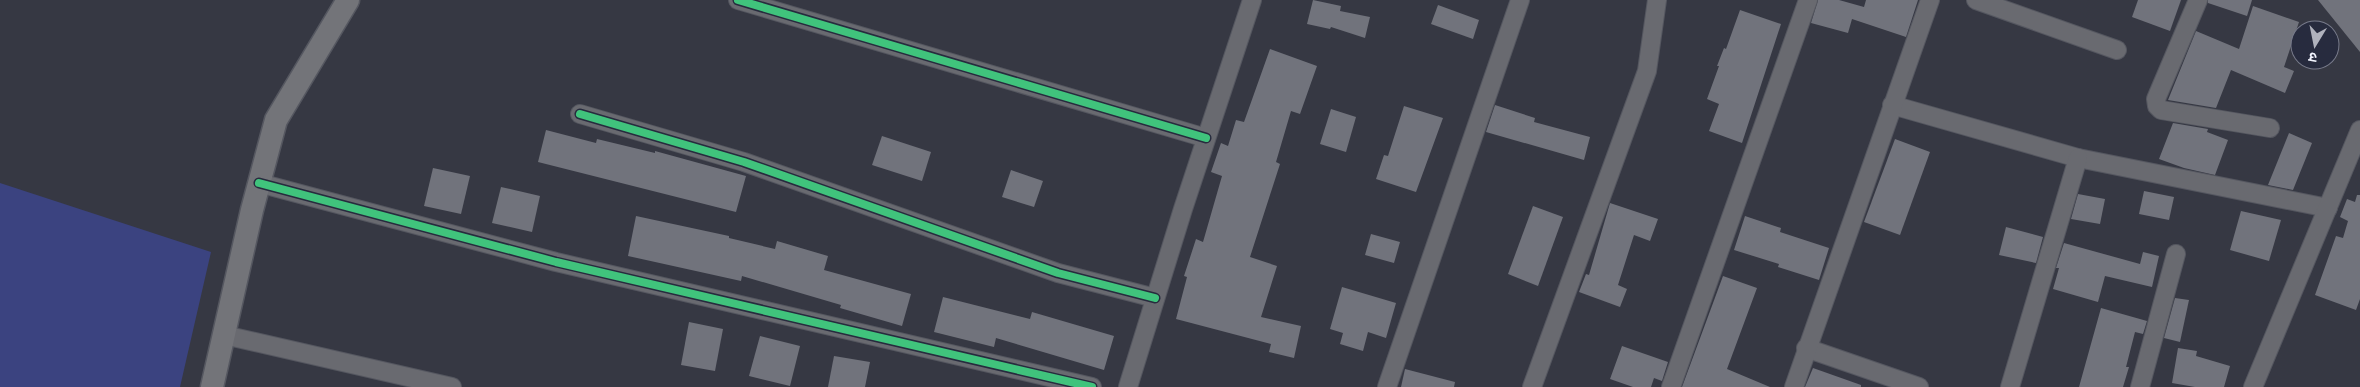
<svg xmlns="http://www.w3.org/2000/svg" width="2360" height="387" font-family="Rubik,'Noto Sans Devanagari',sans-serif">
  <rect width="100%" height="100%" fill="#363843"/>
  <!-- green -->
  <path fill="#3b4380" d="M0 183 211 252 180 387H0Z"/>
  <!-- building -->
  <g fill="#71737c">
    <path d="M1313 0 1341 6 1340 11 1370 17 1365 38 1331 27 1330 29 1307 24Z"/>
    <path d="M1818 0H1839L1864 7 1866 0H1918L1906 37 1852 19 1848 33 1811 23Z"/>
    <path d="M2138 0H2181L2170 31 2132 17Z"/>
    <path d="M2208 0H2252L2247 16 2208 3Z"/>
    <path d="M2318 0H2360V52Z"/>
    <path d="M1438 5 1479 20 1473 39 1431 24Z"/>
    <path d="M2253 6 2299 22 2284 67 2294 71 2285 93 2231 70 2216 108 2168 100 2196 31 2239 49Z"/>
    <path d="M1740 10 1781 24 1742 143 1709 131 1719 104 1707 99 1719 66H1717L1724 48 1726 49Z"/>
    <path d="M1270 49 1317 66 1300 114 1291 111 1276 162 1280 164 1250 257 1277 266 1261 317 1301 326 1294 358 1269 352 1271 344 1176 319 1187 277 1184 276 1196 239 1203 242 1222 176 1211 172 1221 143 1228 146 1236 120 1244 122Z"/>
    <path d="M1495 105 1535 118 1534 122 1590 137 1584 160 1486 132Z"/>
    <path d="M1404 106 1443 118 1416 192 1376 179 1384 155 1388 156Z"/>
    <path d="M1331 109 1356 117 1346 152 1320 144Z"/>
    <path d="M2173 123 2208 129 2207 132 2228 140 2215 175 2184 168 2159 159Z"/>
    <path d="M546 130 596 143 597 139 655 153V151L746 176 736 212 538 162Z"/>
    <path d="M2289 133 2312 143 2293 190 2268 185Z"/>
    <path d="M882 136 931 152 922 181 872 165Z"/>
    <path d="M1895 139 1930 152 1900 235 1864 222Z"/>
    <path d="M433 168 470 176 461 214 424 206Z"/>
    <path d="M1011 170 1043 181 1034 207 1002 197Z"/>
    <path d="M501 187 540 196 532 232 492 223Z"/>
    <path d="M2144 191 2174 197 2169 220 2139 214Z"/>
    <path d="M2078 194 2105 199 2100 224 2071 219Z"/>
    <path d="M2357 195H2360V299L2356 310 2315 295 2336 236 2343 238 2348 221 2340 217 2347 199 2355 202Z"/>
    <path d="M1610 203 1658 219 1650 241 1634 235 1618 285 1627 289 1620 307 1579 292 1586 274 1589 275Z"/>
    <path d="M1533 206 1563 217 1538 286 1508 274Z"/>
    <path d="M2241 211 2281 220 2269 261 2230 250Z"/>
    <path d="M636 216 729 236V238L775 249 777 241 828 256 824 270 911 294 902 326 840 308 841 305 742 276 741 281 628 256Z"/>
    <path d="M1745 216 1781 228 1780 232 1829 248 1819 280 1778 267 1779 264 1734 250Z"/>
    <path d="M2006 227 2043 237 2036 263 1999 255Z"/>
    <path d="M1371 234 1400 242 1394 263 1365 255Z"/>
    <path d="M2064 243 2140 264 2143 252 2159 256 2152 287 2105 276 2098 302 2053 289 2059 268H2056Z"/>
    <path d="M1723 276 1757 288 1727 369 1770 387H1682Z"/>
    <path d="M1342 287 1396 303 1386 338 1368 332 1363 351 1340 344 1343 333 1330 329Z"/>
    <path d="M943 297 1030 319 1032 312 1114 336 1104 370 996 338 994 347 934 332Z"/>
    <path d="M2175 298 2189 300 2180 342 2164 338Z"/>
    <path d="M2101 308 2147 321 2143 334 2135 332 2126 367H2129L2123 387H2079Z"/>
    <path d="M689 322 723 329 715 371 681 365Z"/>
    <path d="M760 336 800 346 790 386 749 376Z"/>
    <path d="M1622 346 1668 362 1662 381 1654 378 1651 387H1633L1610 379Z"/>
    <path d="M2178 348 2197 351 2196 356 2230 366 2224 387H2195L2172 383Z"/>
    <path d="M834 356 870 362 865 387H828Z"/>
    <path d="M1813 368 1861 385V387H1805Z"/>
    <path d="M1405 369 1455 382 1454 387H1401Z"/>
  </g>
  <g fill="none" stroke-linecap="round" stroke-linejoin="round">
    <!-- minor casing -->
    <g stroke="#555760" stroke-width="20">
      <g id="minor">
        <path d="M738 0 1206 138"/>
        <path d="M1976 0 2117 50"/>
        <path d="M2198 0 2156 99 2157 106 2161 110 2270 128"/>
        <path d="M1892 105 2078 158 2328 208"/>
        <path d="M580 114 744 162 1058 273 1155 298"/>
        <path d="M259 183 556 262 1092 387"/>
        <path d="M224 335 452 387"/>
        <path d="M1806 348 1919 387"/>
        <path d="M1128 387 1183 209 1252 0"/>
        <path d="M1387 387 1520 0"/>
        <path d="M1532 387 1647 71 1657 0"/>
        <path d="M1671 387 1808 0"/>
        <path d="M1794 387 1930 0"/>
        <path d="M2010 387 2078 158"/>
        <path d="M2140 387 2176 254"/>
        <path d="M2253 387 2360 130"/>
      </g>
    </g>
    <!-- major casing -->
    <g stroke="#555760" stroke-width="25">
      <path id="major" d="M212 387 252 210 276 120 348 0"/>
    </g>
    <!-- minor -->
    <use href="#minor" stroke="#696a70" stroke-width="18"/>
    <!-- major -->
    <use href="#major" stroke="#737479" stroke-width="22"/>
    <!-- cycleway casing -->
    <g stroke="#272b3e" stroke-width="11">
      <g id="cycleway">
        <path d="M738 0 1206 138"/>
        <path d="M580 114 744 162 1058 273 1155 298"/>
        <path d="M259 183 556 262 1092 387"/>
      </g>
    </g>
    <!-- cycleway -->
    <use href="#cycleway" stroke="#40c37c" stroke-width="8"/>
  </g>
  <!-- north arrow -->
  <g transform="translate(2315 45) rotate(190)"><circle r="24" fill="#272b3e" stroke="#787b8b"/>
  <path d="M0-4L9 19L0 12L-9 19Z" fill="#b0b2bd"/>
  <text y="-8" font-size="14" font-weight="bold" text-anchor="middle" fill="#f2f4fe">उ</text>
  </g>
</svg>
